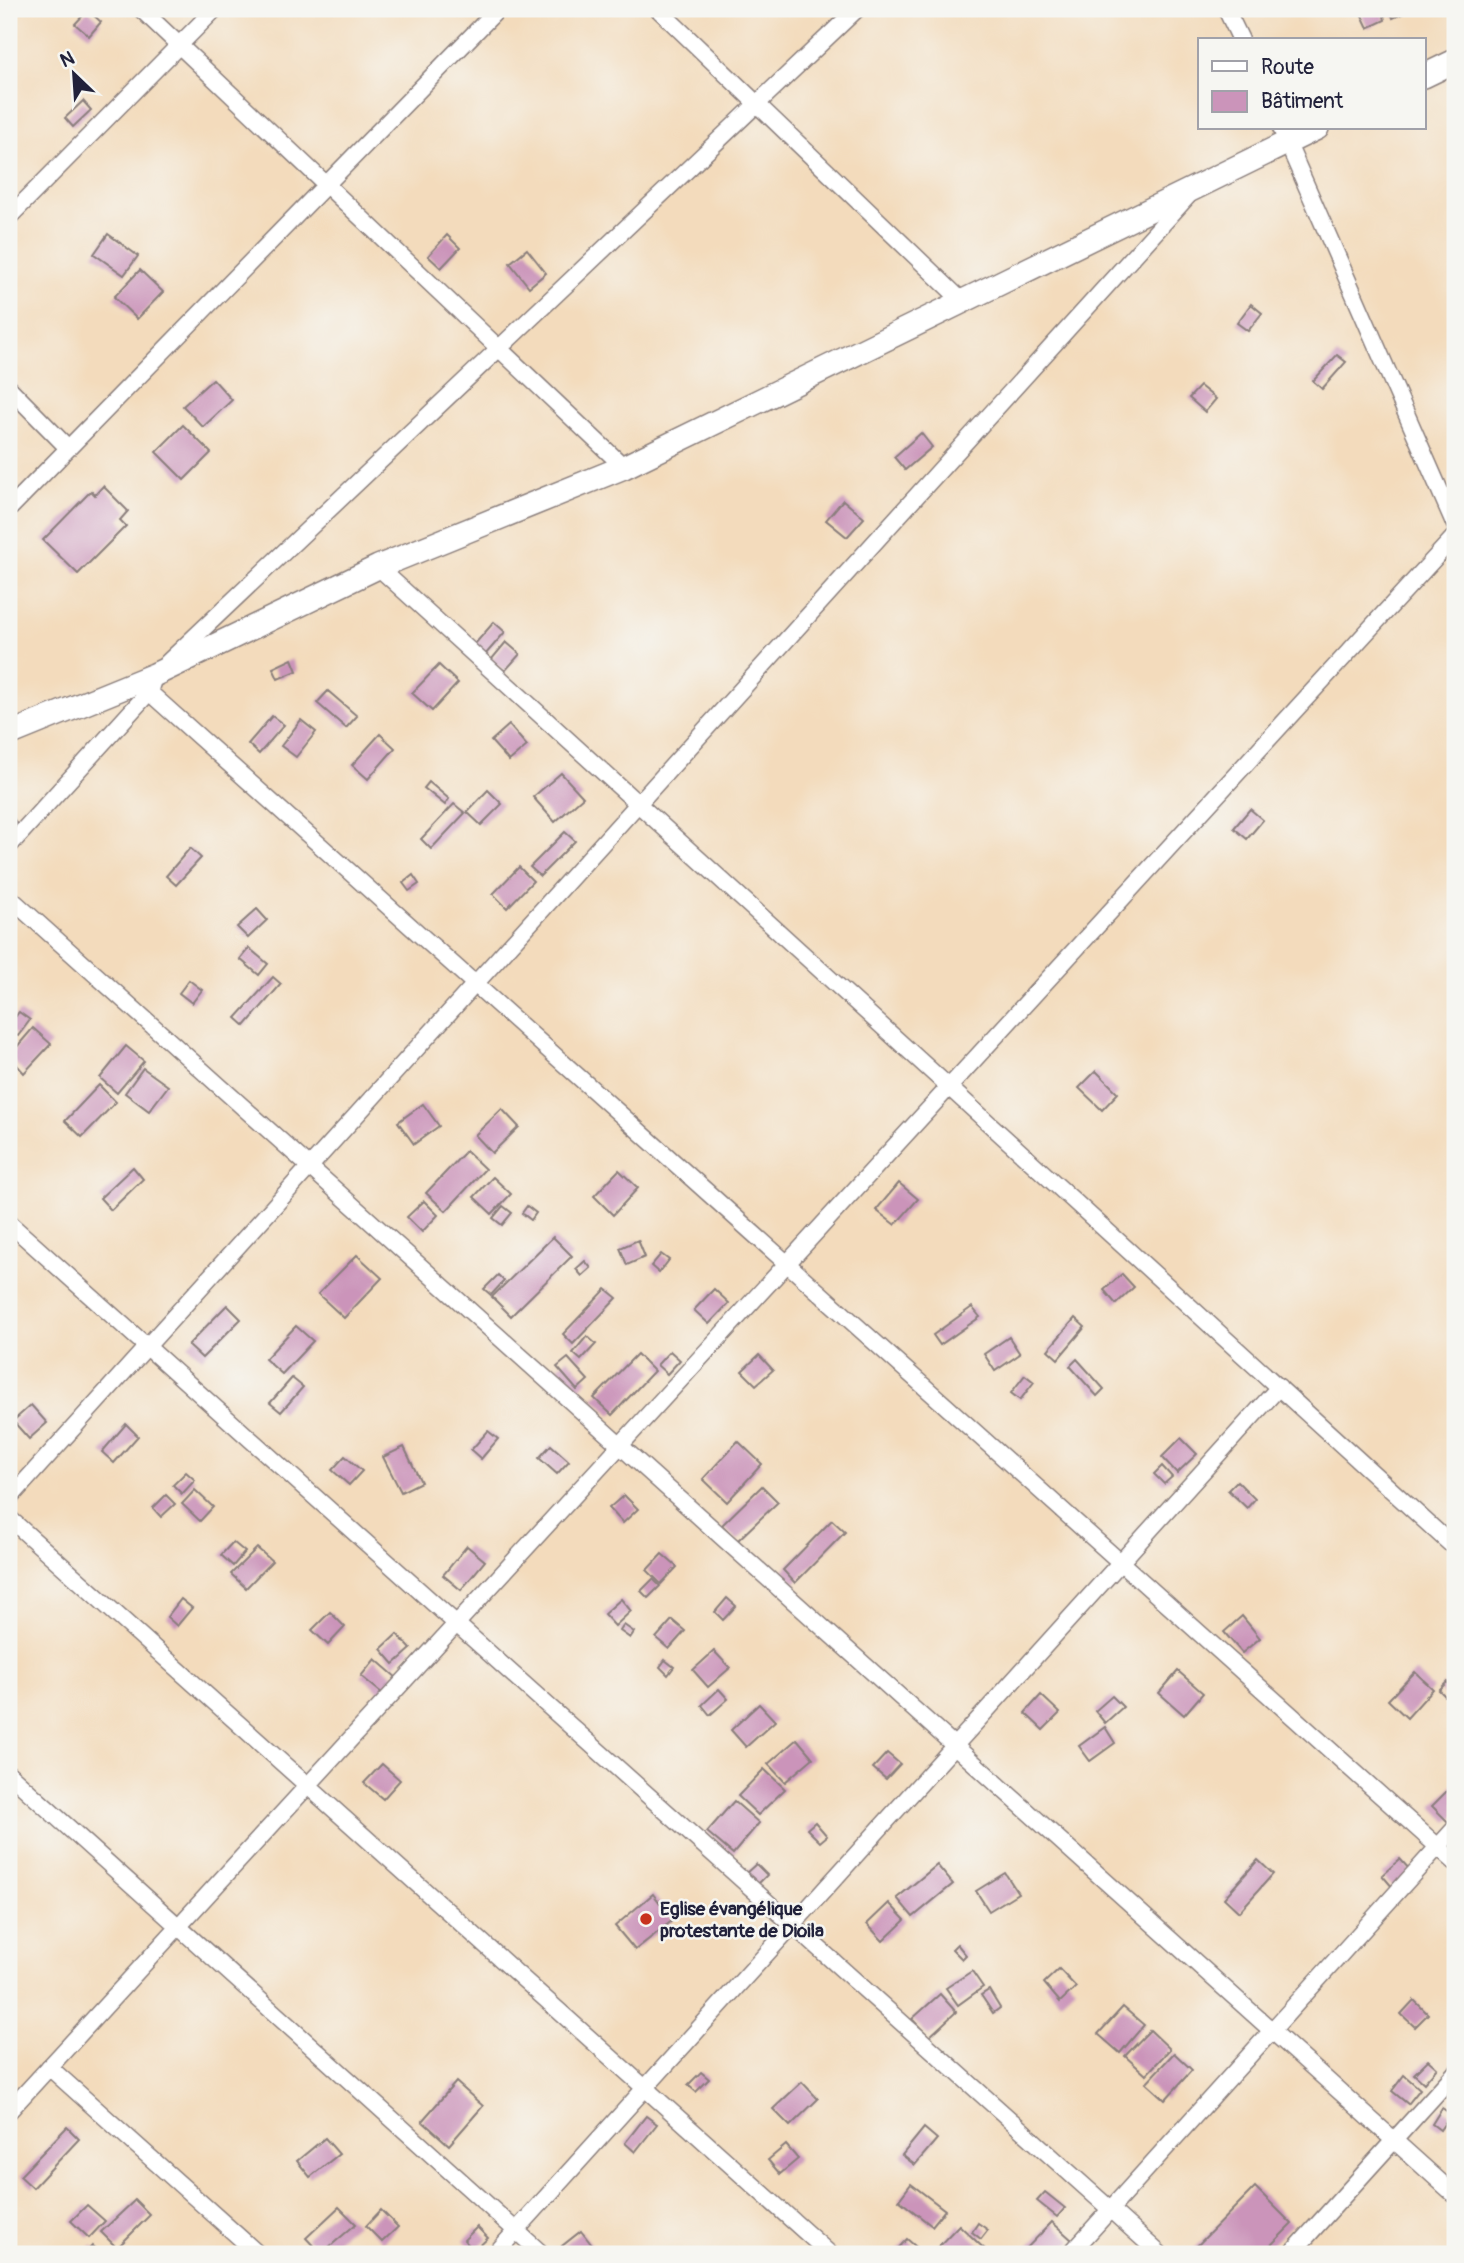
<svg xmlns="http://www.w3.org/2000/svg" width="1464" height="2263" font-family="Pangolin,sans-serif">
  <rect width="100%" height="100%" fill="#f6f6f2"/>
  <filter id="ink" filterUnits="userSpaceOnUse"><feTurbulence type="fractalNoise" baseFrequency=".0143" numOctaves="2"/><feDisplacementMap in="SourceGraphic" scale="14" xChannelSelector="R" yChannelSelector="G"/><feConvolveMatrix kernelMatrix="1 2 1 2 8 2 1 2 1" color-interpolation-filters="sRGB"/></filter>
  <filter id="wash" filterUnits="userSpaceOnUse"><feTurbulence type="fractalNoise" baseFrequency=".00686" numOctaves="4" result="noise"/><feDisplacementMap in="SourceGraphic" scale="28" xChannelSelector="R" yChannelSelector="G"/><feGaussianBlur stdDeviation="1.57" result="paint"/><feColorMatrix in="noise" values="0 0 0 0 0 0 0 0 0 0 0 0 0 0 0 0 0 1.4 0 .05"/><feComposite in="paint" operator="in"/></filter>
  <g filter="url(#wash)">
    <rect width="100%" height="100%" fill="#f3dbbc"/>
    <g id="blocks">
      <!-- building -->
      <g fill="#cb94ba">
        <path d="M1359 9H1412L1393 18 1391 12 1384 16 1385 20 1368 28Z"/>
        <path d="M88 10 101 22 89 36 75 24Z"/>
        <path d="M83 101 91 110 73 127 65 118Z"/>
        <path d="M108 234 138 256 124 275 94 254Z"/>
        <path d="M447 235 460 248 441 268 428 256Z"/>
        <path d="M527 249 546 273 529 287 510 263Z"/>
        <path d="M140 270 163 292 137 319 114 297Z"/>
        <path d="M1251 304 1262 313 1248 331 1237 323Z"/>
        <path d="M1337 355 1346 362 1322 389 1313 381Z"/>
        <path d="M213 379 232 400 203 427 183 406Z"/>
        <path d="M1200 386 1216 399 1205 412 1189 398Z"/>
        <path d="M183 425 211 453 184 480 156 452Z"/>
        <path d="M921 433 932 447 905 470 894 457Z"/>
        <path d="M103 486 128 511 120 520 126 526 78 574 43 540 91 491 95 495Z"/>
        <path d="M843 500 864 518 847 537 826 520Z"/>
        <path d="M494 622 505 632 485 655 474 645Z"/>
        <path d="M506 642 520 654 505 671 491 660Z"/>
        <path d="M292 659 297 671 278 679 273 668Z"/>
        <path d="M439 665 458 683 432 711 412 693Z"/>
        <path d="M328 691 357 716 346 728 317 703Z"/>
        <path d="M272 716 284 725 259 754 248 744Z"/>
        <path d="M301 720 316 732 296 757 281 746Z"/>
        <path d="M509 725 527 746 509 761 491 741Z"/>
        <path d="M380 734 395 748 368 779 352 765Z"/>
        <path d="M561 773 583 797 555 822 533 797Z"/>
        <path d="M429 782 449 799 445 805 424 788Z"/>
        <path d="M488 790 502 804 481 825 467 812Z"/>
        <path d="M454 804 465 813 431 849 421 839Z"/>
        <path d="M1250 809 1263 820 1247 839 1234 828Z"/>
        <path d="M9 812 17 824 9 830Z"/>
        <path d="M565 832 575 841 540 876 530 867Z"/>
        <path d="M190 848 201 858 176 885 166 876Z"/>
        <path d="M519 867 533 881 507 908 493 894Z"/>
        <path d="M413 875 419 884 409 891 403 883Z"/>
        <path d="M257 909 267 920 248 938 237 927Z"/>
        <path d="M249 948 268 964 259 975 240 959Z"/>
        <path d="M273 977 281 984 245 1026 236 1018Z"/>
        <path d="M189 980 202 990 192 1003 179 993Z"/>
        <path d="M19 1012 30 1020 18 1036 9 1030V1025Z"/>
        <path d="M33 1028 51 1044 24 1073 9 1056Z"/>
        <path d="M126 1046 144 1061 117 1093 100 1078Z"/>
        <path d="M143 1068 168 1086 149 1111 125 1093Z"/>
        <path d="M1096 1071 1118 1093 1102 1110 1079 1088Z"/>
        <path d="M99 1085 116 1102 82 1137 65 1121Z"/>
        <path d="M423 1104 439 1126 414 1144 398 1122Z"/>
        <path d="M502 1109 519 1127 492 1153 475 1135Z"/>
        <path d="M466 1151 485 1169 446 1211 426 1193Z"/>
        <path d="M133 1167 143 1179 111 1210 100 1198Z"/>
        <path d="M619 1170 638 1188 613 1215 594 1196Z"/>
        <path d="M493 1177 511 1194 492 1214 474 1197Z"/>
        <path d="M899 1183 918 1199 895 1225 876 1210Z"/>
        <path d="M424 1201 438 1215 422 1232 407 1217Z"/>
        <path d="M503 1206 512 1213 502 1225 493 1218Z"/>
        <path d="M527 1206 536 1213 531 1220 522 1213Z"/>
        <path d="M553 1237 572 1256 511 1316 492 1297Z"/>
        <path d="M638 1240 645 1257 627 1265 620 1248Z"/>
        <path d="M661 1254 669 1260 659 1273 651 1266Z"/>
        <path d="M357 1255 382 1278 344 1318 318 1294Z"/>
        <path d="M585 1261 591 1268 582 1276 576 1269Z"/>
        <path d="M1122 1274 1134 1287 1116 1304 1104 1290Z"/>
        <path d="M498 1275 504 1281 491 1295 484 1289Z"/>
        <path d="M606 1289 617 1298 573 1344 563 1334Z"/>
        <path d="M714 1289 729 1303 709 1324 694 1310Z"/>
        <path d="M227 1305 241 1319 202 1358 188 1345Z"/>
        <path d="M972 1307 980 1317 940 1345 933 1335Z"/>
        <path d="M1075 1318 1085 1327 1058 1359 1048 1350Z"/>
        <path d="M296 1326 313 1341 282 1374 265 1359Z"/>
        <path d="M587 1336 596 1344 581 1360 573 1353Z"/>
        <path d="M1009 1337 1020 1354 995 1371 984 1354Z"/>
        <path d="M670 1351 680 1360 667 1374 657 1365Z"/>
        <path d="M637 1354 654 1371 612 1415 594 1398Z"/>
        <path d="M759 1355 773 1370 756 1385 742 1371Z"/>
        <path d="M568 1358 588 1380 577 1390 557 1367Z"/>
        <path d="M1077 1359 1104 1389 1097 1396 1070 1366Z"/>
        <path d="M1025 1375 1034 1382 1020 1400 1011 1393Z"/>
        <path d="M292 1378 303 1387 281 1412 270 1403Z"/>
        <path d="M31 1405 47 1423 29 1439 13 1421Z"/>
        <path d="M126 1424 138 1436 114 1463 102 1452Z"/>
        <path d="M488 1431 498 1439 481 1459 471 1450Z"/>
        <path d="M1181 1438 1197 1454 1177 1473 1162 1457Z"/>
        <path d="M738 1441 762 1464 727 1502 703 1479Z"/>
        <path d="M551 1445 569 1461 557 1474 539 1458Z"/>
        <path d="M404 1447 421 1482 401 1492 383 1457Z"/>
        <path d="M345 1456 362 1471 349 1485 332 1470Z"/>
        <path d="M1162 1466 1172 1477 1164 1484 1154 1474Z"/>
        <path d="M186 1472 195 1480 182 1494 173 1485Z"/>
        <path d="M1237 1481 1255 1499 1247 1508 1228 1490Z"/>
        <path d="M762 1486 778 1502 737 1541 722 1525Z"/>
        <path d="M195 1490 213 1507 200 1521 182 1504Z"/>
        <path d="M166 1495 175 1504 161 1517 153 1508Z"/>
        <path d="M624 1495 638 1509 623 1523 609 1508Z"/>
        <path d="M832 1520 845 1532 795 1583 783 1570Z"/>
        <path d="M233 1542 245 1552 233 1566 221 1555Z"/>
        <path d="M467 1546 485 1561 461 1590 443 1575Z"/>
        <path d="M257 1548 272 1561 246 1588 231 1574Z"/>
        <path d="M662 1554 677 1567 661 1584 647 1570Z"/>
        <path d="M653 1579 660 1586 648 1598 641 1591Z"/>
        <path d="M727 1598 736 1606 723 1620 715 1612Z"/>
        <path d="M181 1599 192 1608 177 1626 167 1617Z"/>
        <path d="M621 1599 631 1611 615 1626 604 1614Z"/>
        <path d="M330 1612 345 1627 328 1645 312 1630Z"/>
        <path d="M1242 1616 1260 1638 1242 1653 1224 1632Z"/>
        <path d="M672 1620 685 1631 669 1649 656 1638Z"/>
        <path d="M624 1625 634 1632 630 1638 620 1631Z"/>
        <path d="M397 1634 411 1649 394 1664 381 1649Z"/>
        <path d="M714 1651 730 1668 708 1687 693 1670Z"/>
        <path d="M375 1659 397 1678 383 1694 361 1676Z"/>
        <path d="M665 1660 674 1667 668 1675 660 1667Z"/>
        <path d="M1178 1671 1203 1693 1184 1715 1159 1693Z"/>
        <path d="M1415 1672 1433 1689 1407 1718 1388 1700Z"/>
        <path d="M1447 1682 1455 1690 1447 1698 1439 1690Z"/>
        <path d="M719 1689 728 1699 710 1715 702 1705Z"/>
        <path d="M1041 1695 1060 1713 1043 1730 1025 1713Z"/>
        <path d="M1112 1696 1123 1707 1105 1723 1095 1711Z"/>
        <path d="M759 1704 775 1721 746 1747 731 1730Z"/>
        <path d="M1105 1727 1115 1743 1090 1761 1079 1746Z"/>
        <path d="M797 1739 813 1758 785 1782 768 1764Z"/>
        <path d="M887 1753 900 1764 886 1779 873 1768Z"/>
        <path d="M382 1764 400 1780 383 1799 364 1783Z"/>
        <path d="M764 1769 785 1789 758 1815 738 1796Z"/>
        <path d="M1455 1783V1816L1448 1822 1432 1806Z"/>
        <path d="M734 1801 759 1823 733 1854 707 1832Z"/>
        <path d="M815 1822 827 1836 820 1842 807 1829Z"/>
        <path d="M1400 1859 1411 1871 1393 1888 1382 1875Z"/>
        <path d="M1258 1860 1273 1874 1239 1912 1224 1898Z"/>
        <path d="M756 1864 767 1875 757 1885 745 1874Z"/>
        <path d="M937 1865 953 1884 913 1917 897 1898Z"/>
        <path d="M1005 1873 1018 1893 989 1911 976 1891Z"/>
        <path d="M653 1894 673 1920 635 1950 615 1926Z"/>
        <path d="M889 1903 905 1920 883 1941 867 1924Z"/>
        <path d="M957 1944 966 1955 962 1959 952 1949Z"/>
        <path d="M1059 1969 1076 1987 1060 2002 1044 1983Z"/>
        <path d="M972 1971 983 1987 958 2005 946 1988Z"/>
        <path d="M989 1990 1000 2008 993 2013 981 1995Z"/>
        <path d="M940 1994 956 2012 929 2037 912 2019Z"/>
        <path d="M1414 2000 1428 2014 1415 2027 1401 2014Z"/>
        <path d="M1123 2007 1144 2025 1120 2053 1098 2034Z"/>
        <path d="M1150 2030 1170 2049 1146 2075 1125 2056Z"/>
        <path d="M1174 2053 1192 2070 1165 2100 1146 2083Z"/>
        <path d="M1428 2060 1437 2068 1424 2083 1414 2074Z"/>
        <path d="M701 2072 709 2079 696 2092 688 2085Z"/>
        <path d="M1404 2075 1420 2089 1408 2104 1392 2091Z"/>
        <path d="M456 2082 483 2106 449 2145 422 2121Z"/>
        <path d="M802 2082 818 2099 790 2126 773 2109Z"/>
        <path d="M1442 2108 1451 2114 1440 2130 1432 2124Z"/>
        <path d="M646 2116 657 2124 635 2152 625 2143Z"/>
        <path d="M67 2127 79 2139 33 2188 20 2176Z"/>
        <path d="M924 2128 937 2139 915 2165 902 2155Z"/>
        <path d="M325 2138 339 2154 310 2177 297 2161Z"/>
        <path d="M786 2145 798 2159 780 2174 768 2160Z"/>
        <path d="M911 2184 945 2210 932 2226 899 2200Z"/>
        <path d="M1255 2187 1292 2224 1262 2254H1189Z"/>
        <path d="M1045 2192 1065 2208 1057 2217 1037 2201Z"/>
        <path d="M135 2200 150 2215 117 2248 101 2232Z"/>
        <path d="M87 2205 105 2221 89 2238 71 2221Z"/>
        <path d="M339 2207 356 2224 321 2254 306 2238Z"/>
        <path d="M381 2210 398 2227 382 2242 366 2226Z"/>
        <path d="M1052 2222 1072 2240 1058 2254H1021Z"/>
        <path d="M978 2223 988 2230 981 2239 972 2232Z"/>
        <path d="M959 2225 990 2254H931Z"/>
        <path d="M477 2227 488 2238 474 2251 464 2240Z"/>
        <path d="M581 2231 599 2254H569L562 2246Z"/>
        <path d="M907 2239 923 2253 893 2254Z"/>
        <path d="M92 2246 101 2254H85Z"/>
      </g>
    </g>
  </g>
  <g filter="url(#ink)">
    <use href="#blocks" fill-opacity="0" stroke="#8a7e7c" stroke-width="2"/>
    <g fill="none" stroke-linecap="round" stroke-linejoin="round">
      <!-- street casing -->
      <g stroke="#8a7e7c" stroke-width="19">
        <g id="street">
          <path d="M141 9 624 467"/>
          <path d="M658 9 962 301"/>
          <path d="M1226 9 1241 40"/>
          <path d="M1281 128 1455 525"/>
          <path d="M9 217 215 9"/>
          <path d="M9 388 68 448"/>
          <path d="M9 509 498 9"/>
          <path d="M378 567 1455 1548"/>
          <path d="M167 663 857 9"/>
          <path d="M149 692 1455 1862"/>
          <path d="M9 846 149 692 152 683"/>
          <path d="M9 897 1455 2195"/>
          <path d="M9 1223 1160 2254"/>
          <path d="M9 1499 1188 196"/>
          <path d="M9 1518 830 2254"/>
          <path d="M9 1774 542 2254"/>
          <path d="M49 2067 258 2254"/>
          <path d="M9 2111 1455 536"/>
          <path d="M495 2254 1279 1387"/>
          <path d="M1070 2254 1455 1828"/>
          <path d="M1291 2254 1455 2073"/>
        </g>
      </g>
      <!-- secondary casing -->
      <g stroke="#8a7e7c" stroke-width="26">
        <g id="secondary">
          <path d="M1424 76 1455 61"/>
          <path d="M9 734 154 675 378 567 624 467 1317 128"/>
        </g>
      </g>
      <!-- street -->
      <use href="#street" stroke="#fff" stroke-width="16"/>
      <!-- secondary -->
      <use href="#secondary" stroke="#fff" stroke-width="23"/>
    </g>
  </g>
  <!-- markers -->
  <circle fill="#c8321e" stroke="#f6f6f2" stroke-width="2.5" cx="646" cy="1919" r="7"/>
  <g text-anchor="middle" stroke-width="5" stroke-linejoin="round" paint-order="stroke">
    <!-- poi labels -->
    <g font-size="19" font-weight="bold" fill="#22223b" stroke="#f6f6f2" text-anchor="start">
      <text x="660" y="1915">Eglise évangélique<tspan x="660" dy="22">protestante de Dioila</tspan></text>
    </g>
  </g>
  <!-- margin -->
  <rect width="1464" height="2263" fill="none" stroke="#f6f6f2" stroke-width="35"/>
  <!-- legend -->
  <rect x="1198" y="38" width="228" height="91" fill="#f6f6f2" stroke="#a1a1a9" stroke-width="2"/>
  <rect x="1212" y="61" width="35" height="10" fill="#ffffff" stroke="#a1a1a9" stroke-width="2"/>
  <text x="1261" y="74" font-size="21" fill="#22223b">Route</text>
  <rect x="1212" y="91" width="35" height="21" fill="#cb94ba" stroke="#a1a1a9" stroke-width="2"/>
  <text x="1261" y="108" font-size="21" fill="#22223b">Bâtiment</text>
  <!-- north arrow -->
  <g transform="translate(74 74) rotate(335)" stroke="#f6f6f2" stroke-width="5" paint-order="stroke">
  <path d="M0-5L12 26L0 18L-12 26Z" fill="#22223b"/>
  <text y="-10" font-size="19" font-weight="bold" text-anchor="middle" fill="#22223b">N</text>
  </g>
</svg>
